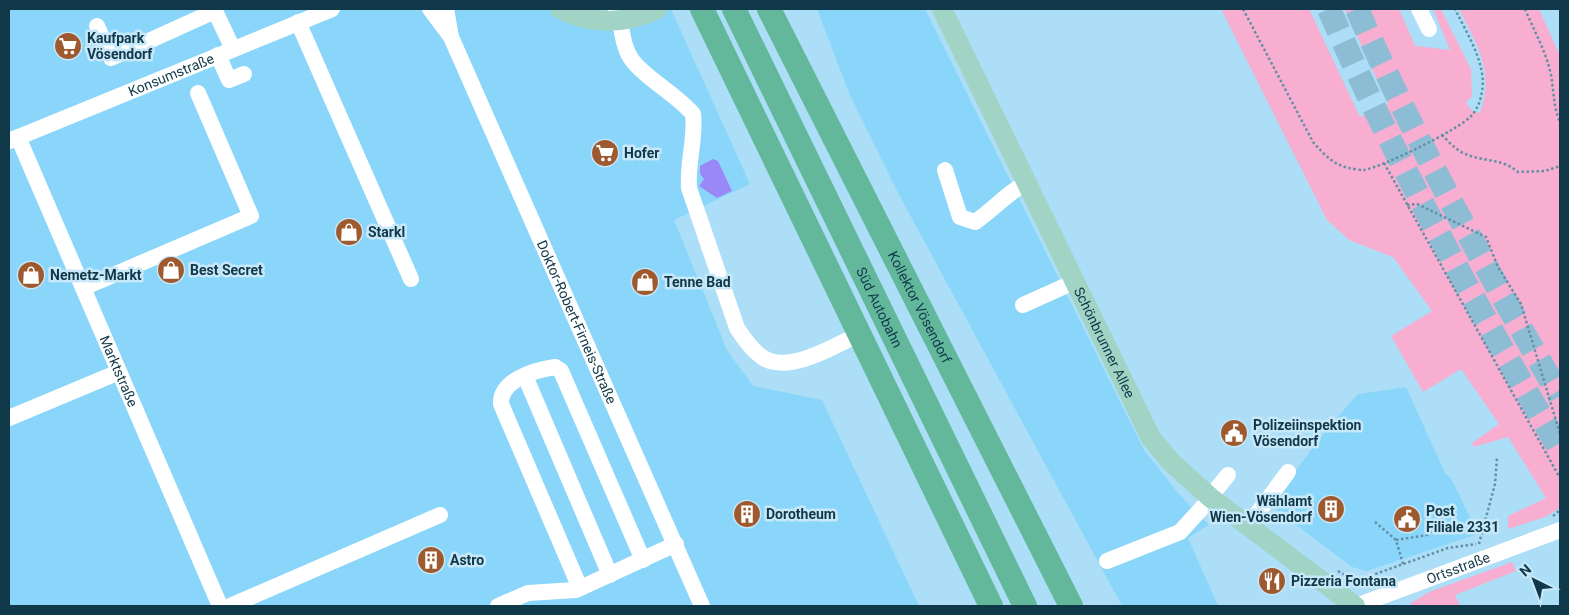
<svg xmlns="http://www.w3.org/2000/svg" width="1569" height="615" font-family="Roboto,sans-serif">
  <rect width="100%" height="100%" fill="#acdef7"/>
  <!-- built -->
  <g fill="#8ad6fa">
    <path d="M9 9H583L597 14 620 9H671L750 184 674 220 727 350 753 386 822 400 919 606H9V144L15 141 9 126Z"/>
    <path d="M817 9H925L1144 450 1178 493 1209 525 1188 538 1218 606H1122L897 191 849 93Z"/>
    <path d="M1406 387 1445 473 1451 478 1478 534 1367 571 1352 567 1270 505 1328 428 1358 394Z"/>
  </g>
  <!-- green -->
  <g fill="#f8aed1">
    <path d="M1221 9H1309L1360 117 1388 104 1345 9H1399L1418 52 1416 46 1450 50 1433 9H1441L1471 69 1472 97 1466 102 1471 110 1480 113C1495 72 1477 45 1459 9H1539L1560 56V508L1545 517 1508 529V516L1546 498 1508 437 1474 447 1472 443 1499 424 1461 369 1423 392 1391 336 1432 311 1393 257 1349 240 1327 220Z"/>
    <path d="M1512 562 1516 571 1455 595 1460 606H1410L1411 603 1429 592Z"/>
  </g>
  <!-- water -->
  <path fill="#9b88f7" d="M713 159 718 161 732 191 717 198 699 186 704 179 700 174V166Z"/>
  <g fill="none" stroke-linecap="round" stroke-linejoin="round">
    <!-- highway-tunnel -->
    <g stroke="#8dbdd4" stroke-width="24" stroke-dasharray="24 12" stroke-linecap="butt">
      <path d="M1329 9C1395 161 1476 306 1560 449"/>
      <path d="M1357 9C1416 142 1486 270 1560 396"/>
    </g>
    <!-- path -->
    <g stroke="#628fa4" stroke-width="2.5" stroke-dasharray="2.5 2.5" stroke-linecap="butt">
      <path d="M1243 9 1313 142C1323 153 1333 165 1349 168 1353 169 1360 170 1364 170 1382 167 1461 129 1472 115 1478 108 1481 99 1482 91 1487 64 1466 32 1455 9"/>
      <path d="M1525 9C1534 31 1546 51 1551 75 1554 91 1553 106 1560 122"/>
      <path d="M1442 135C1448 141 1455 149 1463 153 1482 162 1502 158 1518 172L1545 171 1560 166"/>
      <path d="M1384 163 1560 478"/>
      <path d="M1407 205 1417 204 1486 237 1498 267 1521 304 1560 434"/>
      <path d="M1553 516 1560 510"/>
      <path d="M1375 522 1396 540"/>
      <path d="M1479 544 1495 484 1497 458"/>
      <path d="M1403 564 1396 540 1427 535 1436 528"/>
      <path d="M1338 571 1352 579 1367 577 1448 548 1476 544"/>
    </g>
    <!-- minor -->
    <g stroke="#fff" stroke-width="16">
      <path d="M214 9 233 49"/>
      <path d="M430 9 451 37"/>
      <path id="s1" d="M446 9 451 37 702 606"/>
      <path d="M616 9C623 25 621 45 632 60 645 78 676 94 693 114 696 138 687 163 689 188L737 328C744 339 751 349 762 357 787 375 835 346 859 334"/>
      <path d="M1419 9 1429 29"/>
      <path d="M298 22 411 279"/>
      <path d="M97 26 111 58 215 11"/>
      <path d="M218 55 229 80 244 74"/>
      <path id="s2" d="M18 137 220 606"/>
      <path id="s3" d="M9 141 332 9"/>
      <path d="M945 170 960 217 975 222C993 210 1007 193 1026 183"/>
      <path d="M83 288 251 216 198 93"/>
      <path d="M1023 305 1074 282"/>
      <path d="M525 376 610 575"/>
      <path d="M9 418 119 372"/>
      <path d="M1210 497 1228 475"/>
      <path d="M1248 526 1288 472"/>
      <path d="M1107 561 1180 532 1211 498"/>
      <path d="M580 588 501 404C500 380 535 370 555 367L561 371 643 560"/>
      <path d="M230 606 440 515"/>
      <path d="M498 606 528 593 576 590 676 544"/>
      <path id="s4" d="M1356 606 1560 530"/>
    </g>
    <!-- major -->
    <g stroke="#a1d4c4" stroke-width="20">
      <path d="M560 9C593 25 624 25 657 9"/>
      <path id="s5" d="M942 9 1151 438 1171 462 1211 498 1355 606"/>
    </g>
    <!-- highway -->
    <g stroke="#63b89c" stroke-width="24">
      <path d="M702 9 991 606"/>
      <path id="s6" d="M734 9 1025 606"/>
      <path id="s7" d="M769 9 1071 606"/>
    </g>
  </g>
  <!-- icons -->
  <defs>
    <g id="supermarket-disc" transform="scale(1.4375)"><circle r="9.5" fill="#9f592f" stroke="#c7e8f9"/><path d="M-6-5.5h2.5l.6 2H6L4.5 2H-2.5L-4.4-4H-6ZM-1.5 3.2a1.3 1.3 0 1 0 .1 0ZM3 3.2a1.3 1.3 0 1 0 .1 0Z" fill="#fff"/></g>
    <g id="shop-disc" transform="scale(1.4375)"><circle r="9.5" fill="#9f592f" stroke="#c7e8f9"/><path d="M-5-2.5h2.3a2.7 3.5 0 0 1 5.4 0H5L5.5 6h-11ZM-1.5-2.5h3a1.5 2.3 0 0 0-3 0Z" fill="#fff"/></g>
    <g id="civic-disc" transform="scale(1.4375)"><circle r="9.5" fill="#9f592f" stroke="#c7e8f9"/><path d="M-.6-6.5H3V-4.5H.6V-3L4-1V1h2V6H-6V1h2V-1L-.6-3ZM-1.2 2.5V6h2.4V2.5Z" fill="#fff"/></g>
    <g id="building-disc" transform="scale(1.4375)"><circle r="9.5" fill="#9f592f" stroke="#c7e8f9"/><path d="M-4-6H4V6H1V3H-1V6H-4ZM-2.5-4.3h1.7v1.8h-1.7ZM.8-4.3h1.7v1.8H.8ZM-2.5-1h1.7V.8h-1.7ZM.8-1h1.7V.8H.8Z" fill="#fff"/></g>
    <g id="restaurant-disc" transform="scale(1.4375)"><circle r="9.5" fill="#9f592f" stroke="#c7e8f9"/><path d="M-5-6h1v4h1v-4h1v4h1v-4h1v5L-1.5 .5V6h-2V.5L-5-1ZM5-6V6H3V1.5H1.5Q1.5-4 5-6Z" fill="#fff"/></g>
  </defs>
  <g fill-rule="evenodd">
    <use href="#supermarket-disc" x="68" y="46"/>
    <use href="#supermarket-disc" x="605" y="153"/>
    <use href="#shop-disc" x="349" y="232"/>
    <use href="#shop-disc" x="171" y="270"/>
    <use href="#shop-disc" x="31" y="275"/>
    <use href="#shop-disc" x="645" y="282"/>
    <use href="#civic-disc" x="1234" y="433"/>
    <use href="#building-disc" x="1331" y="509"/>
    <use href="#building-disc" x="747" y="514"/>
    <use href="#civic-disc" x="1407" y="519"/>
    <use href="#building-disc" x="431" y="560"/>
    <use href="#restaurant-disc" x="1272" y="581"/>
  </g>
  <g text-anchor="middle" stroke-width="5" stroke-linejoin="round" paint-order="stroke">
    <!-- poi labels -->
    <g font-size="14" font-weight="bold" fill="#113848" stroke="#c7e8f9" text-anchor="start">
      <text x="87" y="43">Kaufpark<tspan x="87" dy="16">Vösendorf</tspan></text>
      <text x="624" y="158">Hofer</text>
      <text x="368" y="237">Starkl</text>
      <text x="190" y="275">Best Secret</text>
      <text x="50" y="280">Nemetz-Markt</text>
      <text x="664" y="287">Tenne Bad</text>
      <text x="1253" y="430">Polizeiinspektion<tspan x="1253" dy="16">Vösendorf</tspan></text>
      <text x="1312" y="506" text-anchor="end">Wählamt<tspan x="1312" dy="16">Wien-Vösendorf</tspan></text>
      <text x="1426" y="516">Post<tspan x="1426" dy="16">Filiale 2331</tspan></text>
      <text x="766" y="519">Dorotheum</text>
      <text x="450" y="565">Astro</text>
      <text x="1291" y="586">Pizzeria Fontana</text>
    </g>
    <!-- street labels -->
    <g font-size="14" fill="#113848" stroke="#c7e8f9">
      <text dy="5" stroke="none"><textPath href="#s3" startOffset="175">Konsumstraße</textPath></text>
      <text dy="5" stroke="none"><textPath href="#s6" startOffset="332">Süd Autobahn</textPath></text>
      <text dy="5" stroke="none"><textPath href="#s7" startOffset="334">Kollektor Vösendorf</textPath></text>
      <text dy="5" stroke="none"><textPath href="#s1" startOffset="340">Doktor-Robert-Firneis-Straße</textPath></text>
      <text dy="5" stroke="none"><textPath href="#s5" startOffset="371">Schönbrunner Allee</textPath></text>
      <text dy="5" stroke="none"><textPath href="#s2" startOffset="255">Marktstraße</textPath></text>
      <text dy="5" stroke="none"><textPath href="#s4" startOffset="109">Ortsstraße</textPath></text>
    </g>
  </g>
  <!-- border -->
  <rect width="1569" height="615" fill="none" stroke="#113848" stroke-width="20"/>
  <!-- north arrow -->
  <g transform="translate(1534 580) rotate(318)" stroke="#c7e8f9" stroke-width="4" paint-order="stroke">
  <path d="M0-4L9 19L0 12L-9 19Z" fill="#113848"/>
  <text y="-8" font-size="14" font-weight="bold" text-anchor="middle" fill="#113848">N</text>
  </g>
</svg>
